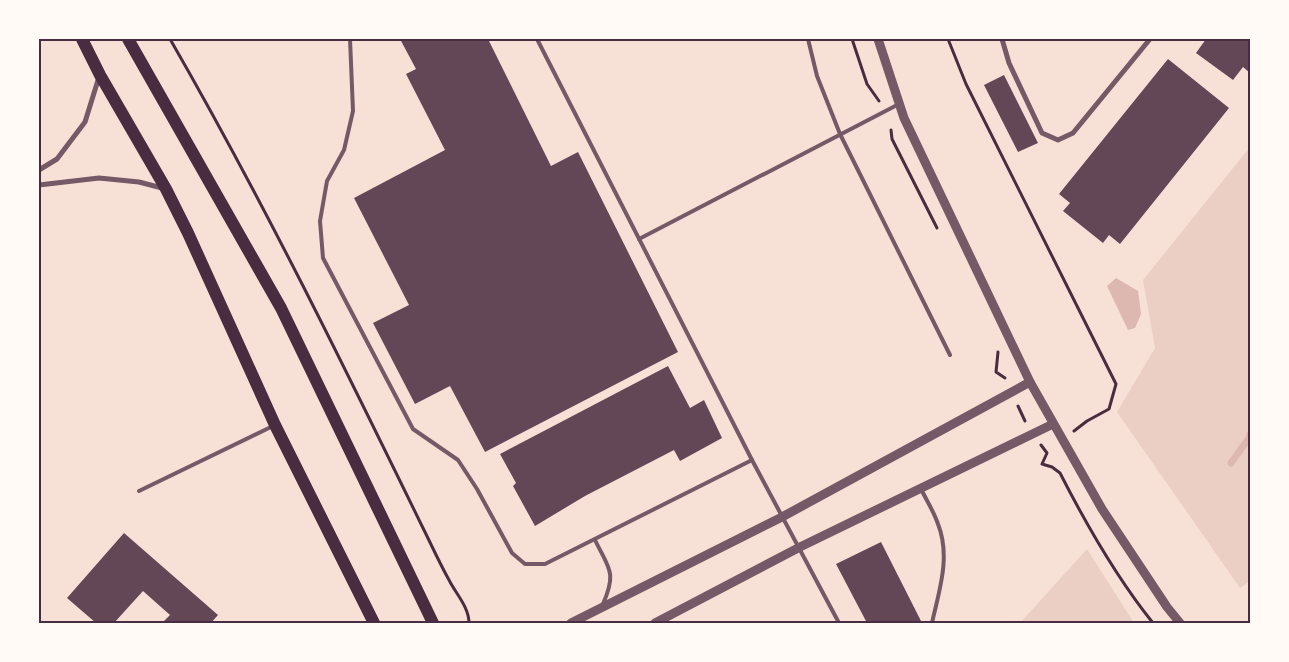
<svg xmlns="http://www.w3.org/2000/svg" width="1289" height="662" font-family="'Alegreya Sans',sans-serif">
  <rect width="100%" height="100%" fill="#f7e1d7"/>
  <!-- green -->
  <g fill="#ebcfc5">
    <path d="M1250 147V581L1240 588 1117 412 1155 348 1143 280Z"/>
    <path d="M1087 549 1134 623H1020Z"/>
  </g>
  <!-- water -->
  <path fill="#dcb8b0" d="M1116 278 1138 291 1141 314 1135 328 1128 330 1107 286Z"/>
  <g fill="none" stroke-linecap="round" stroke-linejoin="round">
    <!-- stream -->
    <path stroke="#dcb8b0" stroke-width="7" d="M1231 463 1249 438 1250 434"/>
  </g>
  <!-- building -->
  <g fill="#644757">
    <path d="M400 39H488L551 166 578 152 678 352 485 452 450 386 415 404 373 323 409 305 354 198 445 150 406 74 416 69Z"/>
    <path d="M1206 39H1250V73L1243 67 1233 80 1196 53Z"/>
    <path d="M1168 59 1229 108 1120 244 1109 235 1103 243 1063 211 1070 203 1059 194Z"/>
    <path d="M1004 75 1038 143 1018 152 984 85Z"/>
    <path d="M668 366 690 408 704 400 722 438 680 461 674 450 585 496 535 526 513 486 516 483 500 454Z"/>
    <path d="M124 533 218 615 211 623H162L170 615 143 591 114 623H96L67 598Z"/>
    <path d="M881 542 921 621 916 623H867L836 564Z"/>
  </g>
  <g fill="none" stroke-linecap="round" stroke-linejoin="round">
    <!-- path -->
    <g stroke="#4a2c40" stroke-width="3">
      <path d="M170 39C261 197 342 362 422 526 431 544 439 562 449 580 456 594 469 607 469 623"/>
      <path d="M852 39 867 84 879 101"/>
      <path d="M948 39 966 84 1116 384 1109 409 1087 421 1074 431"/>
      <path d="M891 130 892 139 937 228"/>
      <path d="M998 352 996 372 1005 378"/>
      <path d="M1018 406 1025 421"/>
      <path d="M1041 445 1047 453 1042 464 1052 467 1060 473C1087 526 1116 577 1153 623"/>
    </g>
    <!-- service -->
    <g stroke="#755966" stroke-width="4">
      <path d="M350 39 353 111 344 150 327 181 320 221 323 258 413 429 458 460 477 489 512 553 525 564H545L752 460"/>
      <path d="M537 39 752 460 839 623"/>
      <path d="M808 39 817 76 840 134 950 355"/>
      <path d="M639 239 899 104"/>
      <path d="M921 489C927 501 934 512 938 524 951 557 939 591 932 623"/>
      <path d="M139 491 273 426"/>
      <path d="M595 540C609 569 617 572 603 604"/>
    </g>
    <!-- minor -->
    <g stroke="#755966" stroke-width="5">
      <path d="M1002 39 1009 63 1042 133 1058 140 1073 133 1150 39"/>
      <path d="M39 170 57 159 85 122 99 77"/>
      <path d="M39 185 99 178 139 182 162 188"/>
    </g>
    <!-- tertiary -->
    <g stroke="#755966" stroke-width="9">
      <path d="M878 39 904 118 1030 382 1102 509 1167 607 1180 623"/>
      <path d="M571 623 782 517 1030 382"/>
      <path d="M655 623 800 547 1053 424"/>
    </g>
    <!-- primary -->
    <g stroke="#4a2c40" stroke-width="12">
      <path d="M82 39 100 75 166 189 188 233 275 425 374 623"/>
      <path d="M128 39 281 308 433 623"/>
    </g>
  </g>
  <!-- border -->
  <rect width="1289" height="662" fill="none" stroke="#fffaf5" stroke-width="80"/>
  <rect x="40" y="40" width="1209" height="582" fill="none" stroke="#4a2c40" stroke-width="2"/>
</svg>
